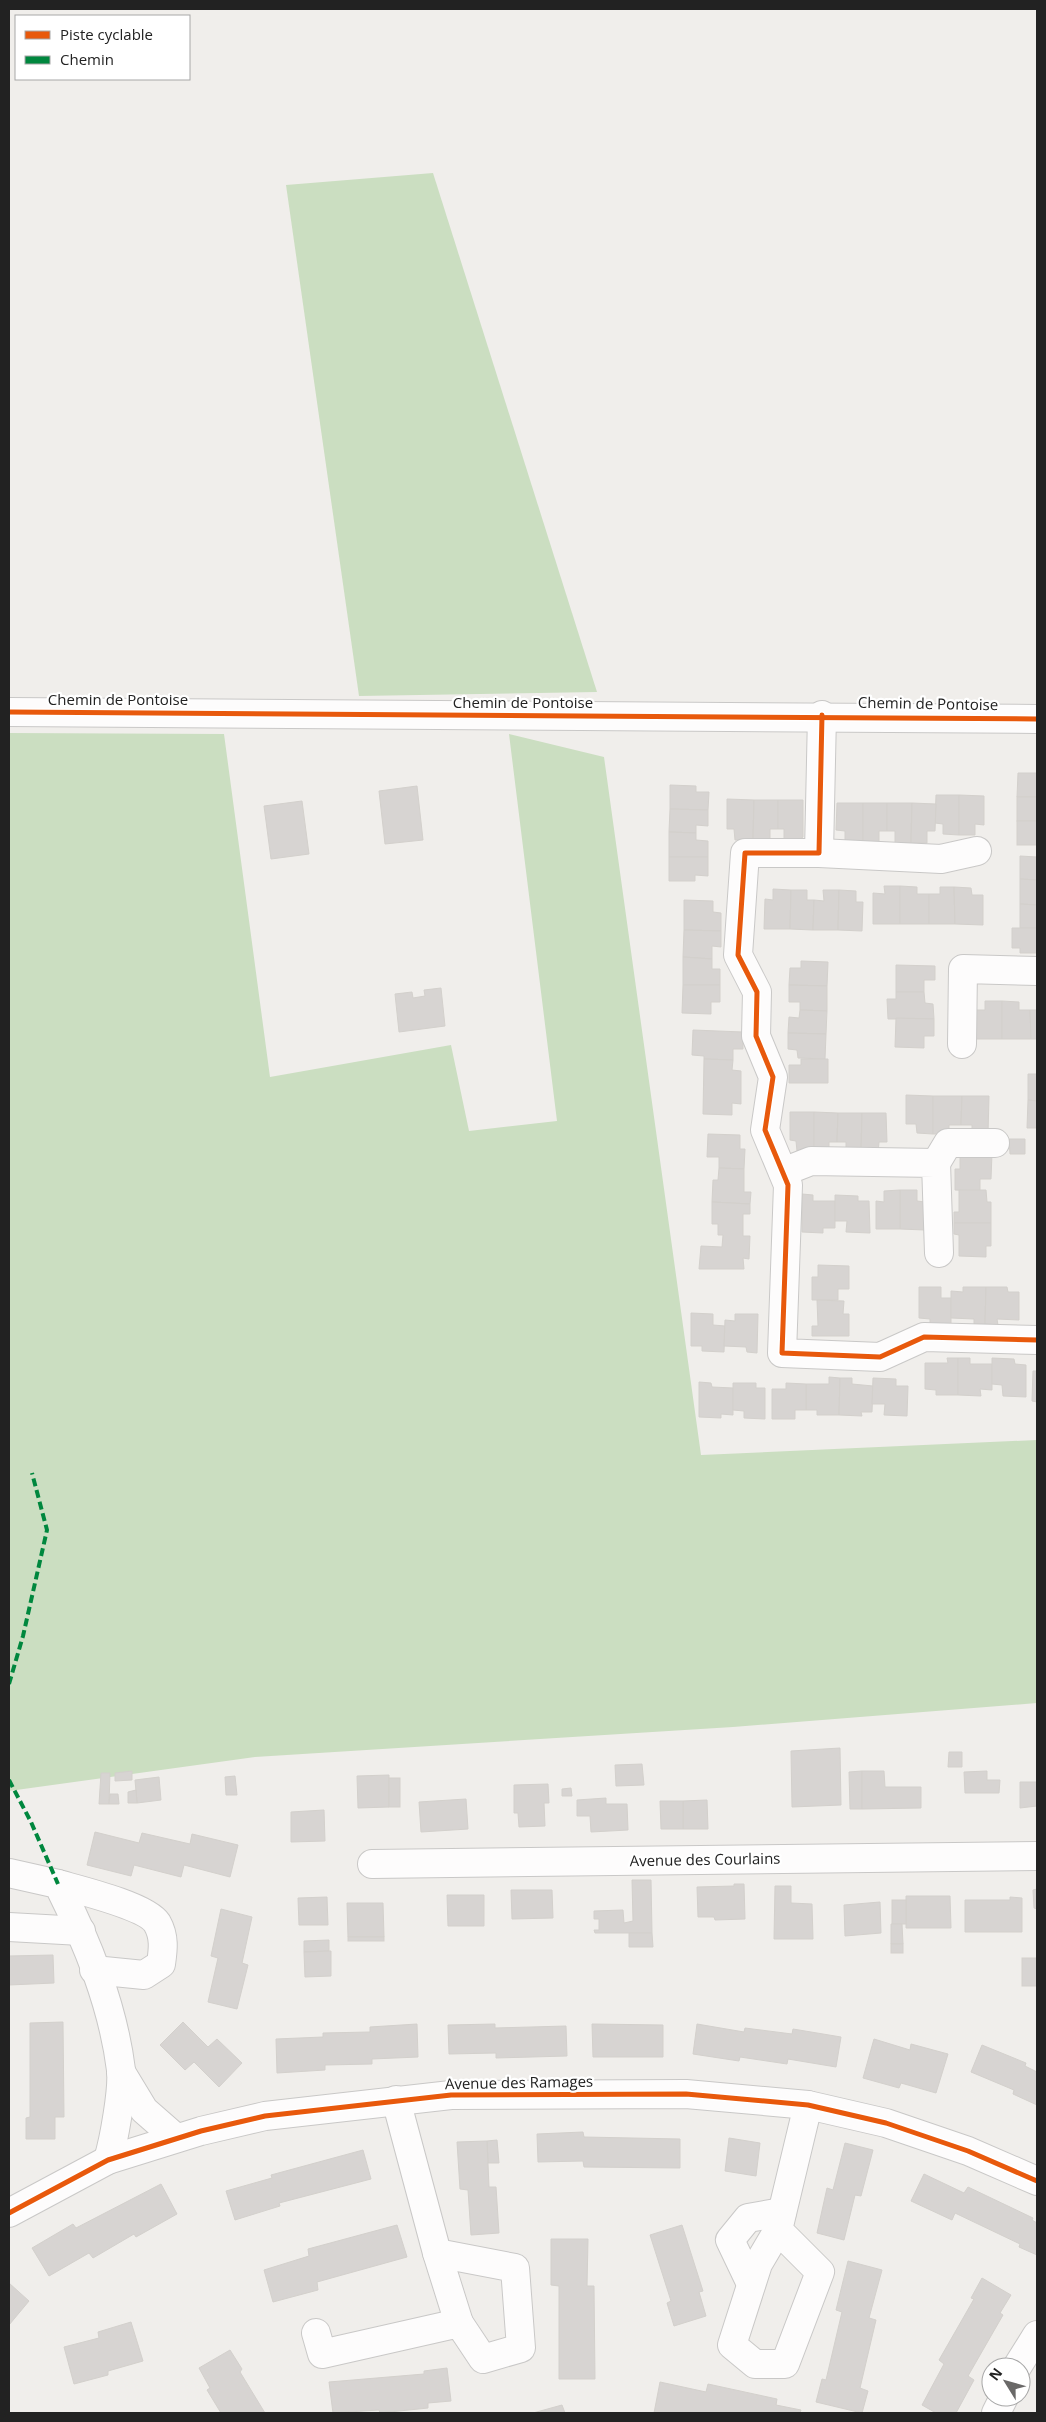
<svg xmlns="http://www.w3.org/2000/svg" width="1046" height="2422" font-family="'Open Sans',sans-serif">
  <rect width="100%" height="100%" fill="#f0eeeb"/>
  <!-- forest -->
  <g fill="#cbdec1">
    <path d="M433 173 597 692 359 696 286 185Z"/>
    <path d="M9 733 224 734 270 1077 451 1045 469 1131 557 1121 509 734 604 757 701 1455 1037 1440V1703L733 1727 255 1757 9 1791Z"/>
  </g>
  <!-- building -->
  <g fill="#d7d4d2" stroke="#d3d0cc">
    <path d="M1018 773H1037V797H1017Z"/>
    <path d="M670 785 696 786V792H709L708 810 670 809Z"/>
    <path d="M417 786 423 840 385 844 379 791Z"/>
    <path d="M936 795H959V835L943 834V824L935 823Z"/>
    <path d="M959 795 984 796V825L975 824V835H959Z"/>
    <rect x="1017" y="797" width="20" height="24"/>
    <path d="M727 799 754 800 753 839 735 840 734 829H727Z"/>
    <path d="M754 800H778V829H770V840L753 839Z"/>
    <path d="M778 800H803V837L799 840H784V829H778Z"/>
    <path d="M302 801 309 854 271 859 264 806Z"/>
    <path d="M837 803H863V843L845 842V831L836 830Z"/>
    <path d="M863 803H887V831H879V843H863Z"/>
    <path d="M887 803H912L911 843H895V831H887Z"/>
    <path d="M912 803 936 804 935 831H927V843H911Z"/>
    <path d="M670 809 708 810V826L696 825V833L669 832Z"/>
    <rect x="1017" y="821" width="20" height="24"/>
    <path d="M669 832 696 833V840L708 841V857H669Z"/>
    <path d="M1020 856 1037 857V880L1020 879Z"/>
    <path d="M669 857H708V876L695 875V881H669Z"/>
    <path d="M1020 879 1037 880V905L1020 904Z"/>
    <path d="M884 886H900V924H873V893L885 894Z"/>
    <path d="M900 886 917 887V894H929V924H900Z"/>
    <path d="M940 887H954L955 924H929V894H940Z"/>
    <path d="M954 887 971 888 972 895H983V925L955 924Z"/>
    <path d="M773 889 791 890 790 929H764L765 899 773 900Z"/>
    <path d="M791 890H807V900H814L813 930 790 929Z"/>
    <path d="M823 890H839L838 930H813L814 900 824 901Z"/>
    <path d="M839 890 856 891V902H863L862 931 838 930Z"/>
    <path d="M684 900 713 901V912L721 913V931L684 930Z"/>
    <path d="M1020 904 1037 905V928H1020Z"/>
    <path d="M1012 928H1037V953H1020V948H1012Z"/>
    <path d="M684 930 721 931V947L712 946V959L683 957Z"/>
    <path d="M683 957 712 959V969H720V985H683Z"/>
    <path d="M801 961 828 962 827 986 789 985 790 968H801Z"/>
    <path d="M896 965 935 966V980H924V992H896Z"/>
    <path d="M683 985H720V1002H711V1014L682 1013Z"/>
    <path d="M789 985 827 986V1011L800 1010V1002H789Z"/>
    <path d="M441 988 445 1026 399 1032 395 994 412 992 413 998 425 996 424 990Z"/>
    <path d="M896 992H924L925 1003 933 1004 934 1019H888L887 999H896Z"/>
    <path d="M985 1001H1002V1039H975V1010H985Z"/>
    <path d="M1002 1001 1019 1002V1010H1030L1031 1039H1002Z"/>
    <path d="M800 1010 827 1011 826 1034 788 1033 789 1017 799 1018Z"/>
    <path d="M1030 1010H1037V1039H1031Z"/>
    <path d="M896 1018 934 1019V1036H924V1048L895 1047Z"/>
    <path d="M693 1030 743 1032V1049H733V1060L704 1059V1056L692 1055Z"/>
    <path d="M788 1033 826 1034 825 1059 798 1058 797 1050 788 1049Z"/>
    <path d="M704 1059 733 1060 732 1070 741 1071V1104L732 1103V1115L703 1114Z"/>
    <path d="M801 1059H828V1083H789V1065H801Z"/>
    <path d="M1028 1074H1037V1101L1028 1100Z"/>
    <path d="M906 1095 933 1096V1134L917 1133 916 1124H906Z"/>
    <path d="M933 1096H962L961 1125H949V1134H933Z"/>
    <path d="M962 1096H989L988 1134H972V1125H961Z"/>
    <path d="M1028 1100 1037 1101V1128H1027Z"/>
    <path d="M790 1112H814V1152L797 1151 796 1141 790 1140Z"/>
    <path d="M814 1112 838 1113 837 1142H829V1153L814 1152Z"/>
    <path d="M838 1113H862L861 1153H846V1142H837Z"/>
    <path d="M862 1113H886L887 1142H879L878 1153H861Z"/>
    <path d="M708 1134 740 1135V1149H745L744 1169 719 1168V1157H707Z"/>
    <path d="M1009 1139H1025V1154H1010Z"/>
    <path d="M960 1153H992L991 1179H980V1191L955 1190V1169H960Z"/>
    <path d="M719 1168 744 1169V1192H751L750 1204 712 1202 713 1180H718Z"/>
    <path d="M900 1190H917V1201L925 1202V1230L900 1229Z"/>
    <path d="M900 1190V1229H876V1201L884 1202V1191Z"/>
    <path d="M959 1190H986L987 1202H991V1223H954V1212H959Z"/>
    <path d="M802 1194 813 1195V1201H835V1228H823V1233L802 1232Z"/>
    <path d="M835 1195 858 1196V1201H869L870 1233 846 1232 847 1221H835Z"/>
    <path d="M712 1202 750 1204V1214H743V1236H750L749 1259 743 1258 744 1269H699L701 1246 722 1247 723 1235H718V1224H712Z"/>
    <path d="M954 1223H991V1246H986V1257L959 1256V1235L954 1234Z"/>
    <path d="M818 1265 849 1266V1289H838V1300H812V1277H818Z"/>
    <path d="M919 1287H941V1298H951V1324H930V1319L919 1318Z"/>
    <path d="M963 1287H986L985 1324H974V1319L951 1318V1291L963 1292Z"/>
    <path d="M986 1287H1007L1008 1292H1019V1320L997 1319 998 1325 985 1324Z"/>
    <path d="M817 1300 844 1301 843 1314H849V1336H812V1326H818Z"/>
    <path d="M691 1313 713 1314V1325L725 1326 724 1352 702 1351V1346H691Z"/>
    <path d="M735 1314H758L757 1353 747 1352 746 1347 724 1346 725 1320 735 1321Z"/>
    <path d="M947 1358H958V1395H936V1390L925 1389V1363H948Z"/>
    <path d="M958 1358H970V1364H992V1390L980 1389 981 1396 958 1395Z"/>
    <path d="M992 1358 1014 1359 1015 1364 1026 1365V1397L1003 1396 1002 1385 992 1384Z"/>
    <path d="M1033 1371H1037V1402L1032 1401Z"/>
    <path d="M829 1377 840 1378 839 1415H817V1410H806V1384H829Z"/>
    <path d="M840 1378H852V1384L873 1386 872 1412H861L862 1416 839 1415Z"/>
    <path d="M873 1378 896 1379V1386H908L907 1416 884 1415 885 1404H872Z"/>
    <path d="M699 1382 711 1383 712 1387 733 1388V1415L721 1414V1418L699 1417Z"/>
    <path d="M733 1383H756V1388H765V1419L744 1418V1411L733 1410Z"/>
    <path d="M786 1383 806 1384V1410H795V1419H772V1389H786Z"/>
    <path d="M840 1748 841 1805 792 1807 791 1751Z"/>
    <path d="M949 1752H962V1767H948Z"/>
    <path d="M642 1764 644 1785 616 1786 615 1765Z"/>
    <path d="M132 1771V1780L115 1781V1773Z"/>
    <path d="M862 1771V1809H850L849 1772Z"/>
    <path d="M862 1771H884L885 1787H921V1808L862 1809Z"/>
    <path d="M987 1771V1780H1000L999 1793H965L964 1772Z"/>
    <path d="M101 1773H110L109 1804H99Z"/>
    <path d="M389 1775V1807L358 1808 357 1776Z"/>
    <path d="M235 1776 237 1795H226L225 1777Z"/>
    <path d="M159 1777 161 1800 137 1803 135 1780Z"/>
    <rect x="389" y="1778" width="11" height="29"/>
    <path d="M1020 1782H1037V1806L1020 1808Z"/>
    <path d="M548 1784 549 1803H544L545 1826 519 1827 518 1813H514V1785Z"/>
    <path d="M571 1788 572 1796H562V1789Z"/>
    <path d="M136 1790 137 1803H128V1792Z"/>
    <path d="M110 1794H118L119 1804H109Z"/>
    <path d="M606 1798V1804H627L628 1830 591 1832 590 1816H577V1800Z"/>
    <path d="M466 1799 468 1829 421 1832 419 1802Z"/>
    <path d="M707 1800 708 1829H683V1801Z"/>
    <path d="M660 1801H683V1829H661Z"/>
    <path d="M324 1810 325 1841 291 1842V1812Z"/>
    <path d="M95 1832 139 1843 142 1833 190 1844 192 1834 238 1845 230 1877 184 1865 181 1877 134 1865 131 1876 87 1865Z"/>
    <path d="M632 1880H651L652 1933H595L594 1930H599V1919H594V1911L623 1910 624 1923 633 1921Z"/>
    <path d="M734 1884H744L745 1919 715 1920 714 1917H698L697 1887 734 1886Z"/>
    <path d="M775 1886H791V1903L812 1904 813 1939H774Z"/>
    <path d="M1037 1889V1909L1034 1908 1033 1890Z"/>
    <path d="M511 1890H552L553 1918 512 1919Z"/>
    <path d="M447 1895H484V1926H448Z"/>
    <path d="M906 1896H950L951 1928H906Z"/>
    <path d="M327 1897 328 1925H299L298 1898Z"/>
    <path d="M1010 1897 1022 1898V1932H965V1900H1010Z"/>
    <rect x="892" y="1900" width="14" height="24"/>
    <path d="M880 1902 881 1933 845 1936 844 1905Z"/>
    <path d="M347 1903H383L384 1937H348Z"/>
    <path d="M221 1909 252 1917 242 1963 248 1965 237 2009 208 2002 218 1958 211 1956Z"/>
    <path d="M891 1924H902L903 1944H891Z"/>
    <path d="M629 1933H652L653 1947H629Z"/>
    <rect x="348" y="1937" width="36" height="4"/>
    <path d="M329 1940V1951L304 1952V1941Z"/>
    <rect x="891" y="1944" width="12" height="9"/>
    <path d="M331 1951V1976L305 1977 304 1952Z"/>
    <path d="M53 1955 54 1983 9 1985V1956Z"/>
    <rect x="1022" y="1958" width="15" height="28"/>
    <path d="M63 2022 64 2117H55V2139H26V2118L30 2117V2023Z"/>
    <path d="M183 2022 208 2047 217 2039 242 2063 219 2087 194 2062 185 2070 160 2045Z"/>
    <path d="M417 2024 418 2057 372 2059V2064L325 2065V2070L277 2073 276 2039 323 2037V2033L370 2032V2027Z"/>
    <path d="M495 2024V2028L566 2026 567 2056 496 2058V2053L449 2054 448 2025Z"/>
    <path d="M592 2024 663 2025V2057H593Z"/>
    <path d="M697 2024 744 2032 745 2028 792 2034 793 2029 841 2037 836 2067 788 2059 787 2064 740 2057 739 2061 693 2054Z"/>
    <path d="M874 2039 910 2050 911 2044 948 2054 936 2093 901 2083 899 2088 863 2078Z"/>
    <path d="M982 2045 1026 2063 1025 2066 1037 2072V2105L1013 2094 1014 2090 971 2072Z"/>
    <path d="M583 2132 584 2137 680 2139V2168L584 2167 583 2161 538 2162 537 2134Z"/>
    <path d="M729 2138 760 2143 756 2176 725 2171Z"/>
    <path d="M497 2140 499 2163H488L487 2141Z"/>
    <path d="M487 2141 489 2187H496L499 2233 471 2235 468 2190 460 2189 457 2142Z"/>
    <path d="M845 2143 873 2150 861 2196 855 2195 844 2240 817 2233 827 2188 833 2190Z"/>
    <path d="M363 2150 371 2179 279 2203 280 2206 235 2220 226 2191 272 2178 271 2175Z"/>
    <path d="M924 2174 964 2193 968 2187 1033 2218 1032 2220 1037 2223V2255L1019 2247 1020 2244 955 2213 952 2220 911 2201Z"/>
    <path d="M161 2184 177 2214 136 2237 134 2234 93 2258 89 2253 49 2276 32 2248 73 2224 76 2228Z"/>
    <path d="M397 2225 407 2257 317 2282 318 2290 273 2302 264 2270 309 2256 308 2249Z"/>
    <path d="M682 2225 703 2291 699 2292 706 2316 674 2326 667 2303 671 2301 650 2235Z"/>
    <path d="M551 2239H588L587 2286H594L595 2379H559V2286L551 2285Z"/>
    <path d="M848 2261 882 2270 869 2318 876 2320 860 2388 868 2391 862 2413 816 2402 822 2379 826 2380 842 2312 836 2310Z"/>
    <path d="M982 2278 1011 2295 1000 2313 1003 2315 968 2376 974 2380 956 2413H936L922 2405 944 2364 939 2360 974 2299 971 2298Z"/>
    <path d="M9 2283 29 2301 9 2325Z"/>
    <path d="M131 2322 143 2361 108 2371V2375L74 2384 64 2347 99 2338 98 2332Z"/>
    <path d="M230 2350 242 2369 240 2372 265 2413H221L207 2390 210 2388 199 2368Z"/>
    <path d="M447 2368 451 2401 428 2403V2408L380 2413 379 2410 333 2413 329 2382 424 2374V2371Z"/>
    <path d="M660 2382 706 2392 708 2384 777 2399 776 2405 801 2410 800 2413H654Z"/>
    <path d="M562 2405 565 2413H533Z"/>
  </g>
  <g fill="none" stroke-linecap="round" stroke-linejoin="round">
    <!-- minor casing -->
    <g stroke="#c9c8c7" stroke-width="30">
      <g id="minor">
        <path d="M9 712 1037 719"/>
        <path d="M822 715 819 853H745L738 955 757 992 756 1036 773 1077 765 1130 788 1185 782 1353 880 1357 924 1337 1037 1340"/>
        <path d="M819 853 941 859 977 851"/>
        <path d="M962 1044 963 969 1037 971"/>
        <path d="M936 1163 948 1143H995"/>
        <path d="M783 1172 811 1161 936 1163 939 1253"/>
        <path d="M372 1864 1037 1856"/>
        <path d="M9 1873 58 1884C87 1942 113 2005 121 2070 123 2090 114 2140 108 2160"/>
        <path d="M58 1884C79 1890 146 1906 157 1923 165 1937 163 1950 161 1964L144 1975 94 1970"/>
        <path d="M9 1927 81 1931"/>
        <path d="M121 2072 144 2110 176 2138"/>
        <path d="M9 2213 108 2160 201 2131 265 2116 451 2095 686 2094 808 2105 886 2123 968 2151 1037 2181"/>
        <path d="M778 2230 758 2264 732 2345 755 2364H785L820 2272 778 2230 808 2105"/>
        <path d="M437 2253 459 2323"/>
        <path d="M751 2284 730 2240 748 2218 782 2212"/>
        <path d="M316 2333 322 2354 459 2323 483 2359 521 2348 515 2268 437 2253 396 2100"/>
        <path d="M1017 2367 1037 2335"/>
        <path d="M996 2413 1004 2397"/>
      </g>
    </g>
    <!-- minor -->
    <use href="#minor" stroke="#fdfcfc" stroke-width="28"/>
    <!-- quiet -->
    <g stroke="#00873e" stroke-width="4" stroke-dasharray="8 4" stroke-linecap="butt">
      <path d="M9 1684 23 1636 47 1530 32 1473"/>
      <path d="M9 1780 31 1822 58 1884"/>
    </g>
    <!-- cycleway casing -->
    <g stroke="#fff" stroke-width="8">
      <g id="cycleway">
        <path d="M9 712 1037 719"/>
        <path d="M822 715 819 853H745L738 955 757 992 756 1036 773 1077 765 1130 788 1185 782 1353 880 1357 924 1337 1037 1340"/>
        <path d="M9 2213 108 2160 201 2131 265 2116 451 2095 686 2094 808 2105 886 2123 968 2151 1037 2181"/>
      </g>
    </g>
    <!-- cycleway -->
    <use href="#cycleway" stroke="#e8590c" stroke-width="5"/>
  </g>
  <g text-anchor="middle" stroke-width="4.5" stroke-linejoin="round" paint-order="stroke">
    <!-- street labels -->
    <g font-size="15" fill="#222" stroke="#fff">
      <text x="118" y="705">Chemin de Pontoise</text>
      <text x="523" y="708">Chemin de Pontoise</text>
      <text transform="translate(928 704) rotate(1)" y="5">Chemin de Pontoise</text>
      <text transform="translate(705 1860) rotate(-1)" y="5">Avenue des Courlains</text>
      <text transform="translate(519 2083) rotate(-1)" y="5">Avenue des Ramages</text>
    </g>
  </g>
  <!-- border -->
  <rect width="1046" height="2422" fill="none" stroke="#222222" stroke-width="20"/>
  <!-- legend -->
  <rect x="15" y="15" width="175" height="65" fill="#ffffff" stroke="#a7a7a7"/>
  <rect x="25" y="31" width="25" height="8" fill="#e8590c" stroke="#a7a7a7"/>
  <text x="60" y="40" font-size="15" fill="#222222">Piste cyclable</text>
  <rect x="25" y="56" width="25" height="8" fill="#00873e" stroke="#a7a7a7"/>
  <text x="60" y="65" font-size="15" fill="#222222">Chemin</text>
  <!-- north arrow -->
  <g transform="translate(1006 2382) rotate(307)"><circle r="24" fill="#ffffff" stroke="#a7a7a7"/>
  <path d="M0-4L9 19L0 12L-9 19Z" fill="#6a6968"/>
  <text y="-8" font-size="14" font-weight="bold" text-anchor="middle" fill="#222222">N</text>
  </g>
</svg>
